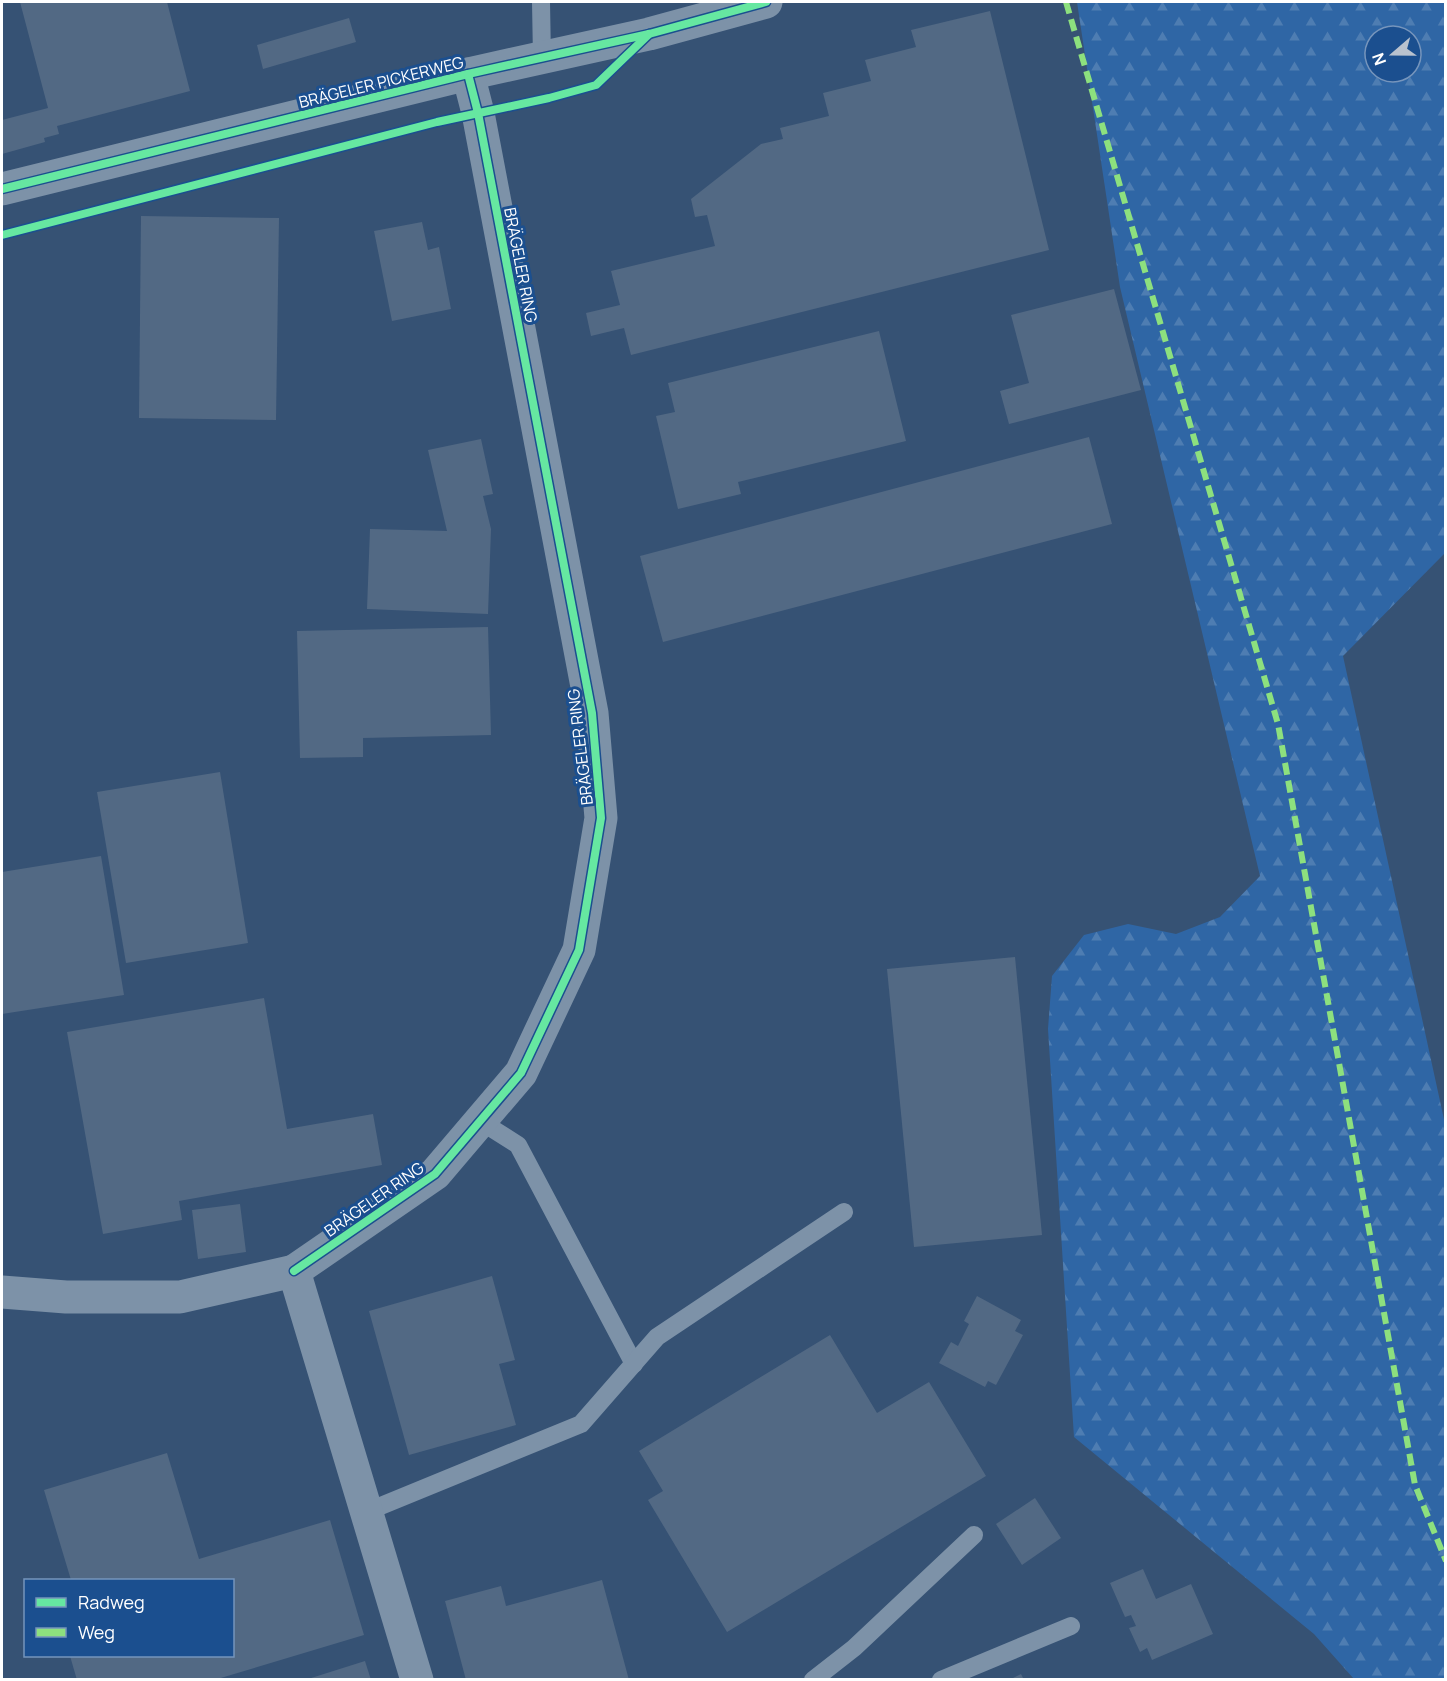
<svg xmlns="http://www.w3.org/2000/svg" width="1447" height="1681" font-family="Manrope,sans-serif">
  <defs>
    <pattern id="forest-firs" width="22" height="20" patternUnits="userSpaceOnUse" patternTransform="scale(1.5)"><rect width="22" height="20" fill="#2f66a5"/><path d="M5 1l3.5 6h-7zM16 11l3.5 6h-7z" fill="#4e7db2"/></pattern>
  </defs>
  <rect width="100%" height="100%" fill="#365274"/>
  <!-- forest -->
  <path fill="url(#forest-firs)" fill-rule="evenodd" d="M1077 2H1445V553L1343 656 1445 1124V1679H1354L1314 1634 1074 1437 1048 1029 1052 976 1084 935 1128 924 1176 934 1220 917 1260 876 1120 287ZM1375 36H1411V72H1375Z"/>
  <!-- building -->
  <g fill="#526984">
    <path d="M20 2H167L190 91 57 126 59 134 44 138 45 142 2 154V120L48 108Z"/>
    <path d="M990 11 1049 250 631 355 624 328 591 336 586 313 620 305 611 271 715 246 707 215 695 217 691 199 761 144 783 139 780 128 829 116 823 93 871 81 865 60 916 47 911 30Z"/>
    <path d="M349 18 356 42 263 69 257 45Z"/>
    <path d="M141 216 279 218 276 420 139 418Z"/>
    <path d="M422 222 428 250 439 247 451 309 392 321 374 231Z"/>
    <path d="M1114 289 1141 390 1009 424 1000 391 1029 383 1011 315Z"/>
    <path d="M879 331 906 441 738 482 741 494 678 509 656 416 675 412 668 383Z"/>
    <path d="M1089 437 1112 524 663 642 640 556Z"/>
    <path d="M481 439 493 494 483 496 491 529 488 614 367 609 370 529 447 531 428 450Z"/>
    <path d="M488 627 491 735 363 738V757L300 758 297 631Z"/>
    <path d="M220 772 248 943 126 963 97 792Z"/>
    <path d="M101 856 124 995 2 1014V872Z"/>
    <path d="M1015 957 1042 1235 914 1247 887 969Z"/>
    <path d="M264 998 287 1129 373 1114 382 1165 179 1201 182 1220 103 1234 67 1032Z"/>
    <path d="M240 1204 246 1252 198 1259 192 1210Z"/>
    <path d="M492 1276 515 1360 499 1364 516 1425 409 1455 369 1311Z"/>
    <path d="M977 1296 1021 1320 1015 1331 1023 1335 996 1385 988 1381 985 1387 939 1363 951 1342 958 1346 969 1324 964 1321Z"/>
    <path d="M830 1335 877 1413 929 1382 986 1476 727 1632 648 1500 663 1491 639 1451Z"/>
    <path d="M167 1453 199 1559 330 1520 364 1635 214 1680H77L70 1656H232V1580H71L44 1490Z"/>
    <path d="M1035 1498 1061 1538 1022 1565 996 1524Z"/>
    <path d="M1143 1569 1156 1599 1191 1584 1213 1634 1152 1660 1147 1648 1140 1652 1129 1628 1136 1626 1131 1615 1125 1617 1110 1583Z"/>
    <path d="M602 1580 629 1680H466L445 1601 501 1586 506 1606Z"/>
    <path d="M365 1661 371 1680H308V1679Z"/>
    <path d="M1021 1674 1024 1680H1009Z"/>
  </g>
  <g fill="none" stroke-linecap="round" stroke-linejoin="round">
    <!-- lane -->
    <g stroke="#7d92a8" stroke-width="18">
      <path d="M541 2 542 58"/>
      <path d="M480 1121 518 1145 634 1364"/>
      <path d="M366 1512 581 1424 657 1337 844 1212"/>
      <path d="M813 1680 854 1648 974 1535"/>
      <path d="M941 1680 1071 1626"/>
    </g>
    <!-- street -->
    <g stroke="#7d92a8" stroke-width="33">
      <path d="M2 189 468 74 649 34 766 2"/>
      <path d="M294 1271 435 1174 521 1073 579 950 601 818 592 713 478 113 468 74"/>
      <path d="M2 1292 66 1297H180L294 1271 417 1680"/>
    </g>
    <!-- quiet -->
    <path stroke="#8de07e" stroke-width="6" stroke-dasharray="12 6" stroke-linecap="butt" d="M1066 2 1278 724 1415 1485 1446 1561"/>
    <!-- cycleway casing -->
    <g stroke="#1b4f8f" stroke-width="11">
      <g id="cycleway">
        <path d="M2 189 468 74 649 34 766 2"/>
        <path d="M2 235 437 122 549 98 596 85 649 34"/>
        <path d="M294 1271 435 1174 521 1073 579 950 601 818 592 713 478 113 468 74"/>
      </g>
    </g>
    <!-- cycleway -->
    <use href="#cycleway" stroke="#66e7a1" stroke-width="8"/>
  </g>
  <g text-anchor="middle" stroke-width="6" stroke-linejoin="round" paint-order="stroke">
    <!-- street labels -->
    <g font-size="16" fill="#fff" stroke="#1b4f8f">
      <text transform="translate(381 82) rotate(-14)" y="6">BRÄGELER PICKERWEG</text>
      <text transform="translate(521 265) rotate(79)" y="6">BRÄGELER RING</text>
      <text transform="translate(580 747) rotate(-97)" y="6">BRÄGELER RING</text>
      <text transform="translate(374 1199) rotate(-35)" y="6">BRÄGELER RING</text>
    </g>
  </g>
  <!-- border -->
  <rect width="1447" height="1681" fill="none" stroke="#ffffff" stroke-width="6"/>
  <!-- legend -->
  <rect x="24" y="1579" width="210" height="78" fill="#1b4f8f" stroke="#7695bc" stroke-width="1.5"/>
  <rect x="36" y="1598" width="30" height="9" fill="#66e7a1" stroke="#7695bc" stroke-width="1.5"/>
  <text x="78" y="1609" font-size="18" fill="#ffffff">Radweg</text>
  <rect x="36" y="1628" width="30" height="9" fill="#8de07e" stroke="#7695bc" stroke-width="1.5"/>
  <text x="78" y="1639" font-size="18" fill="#ffffff">Weg</text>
  <!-- north arrow -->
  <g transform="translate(1393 54) rotate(250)"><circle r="28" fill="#1b4f8f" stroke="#7695bc" stroke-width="1.5"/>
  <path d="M0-4.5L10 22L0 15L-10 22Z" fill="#b9c2ce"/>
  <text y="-9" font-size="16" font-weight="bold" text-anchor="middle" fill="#ffffff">N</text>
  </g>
</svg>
